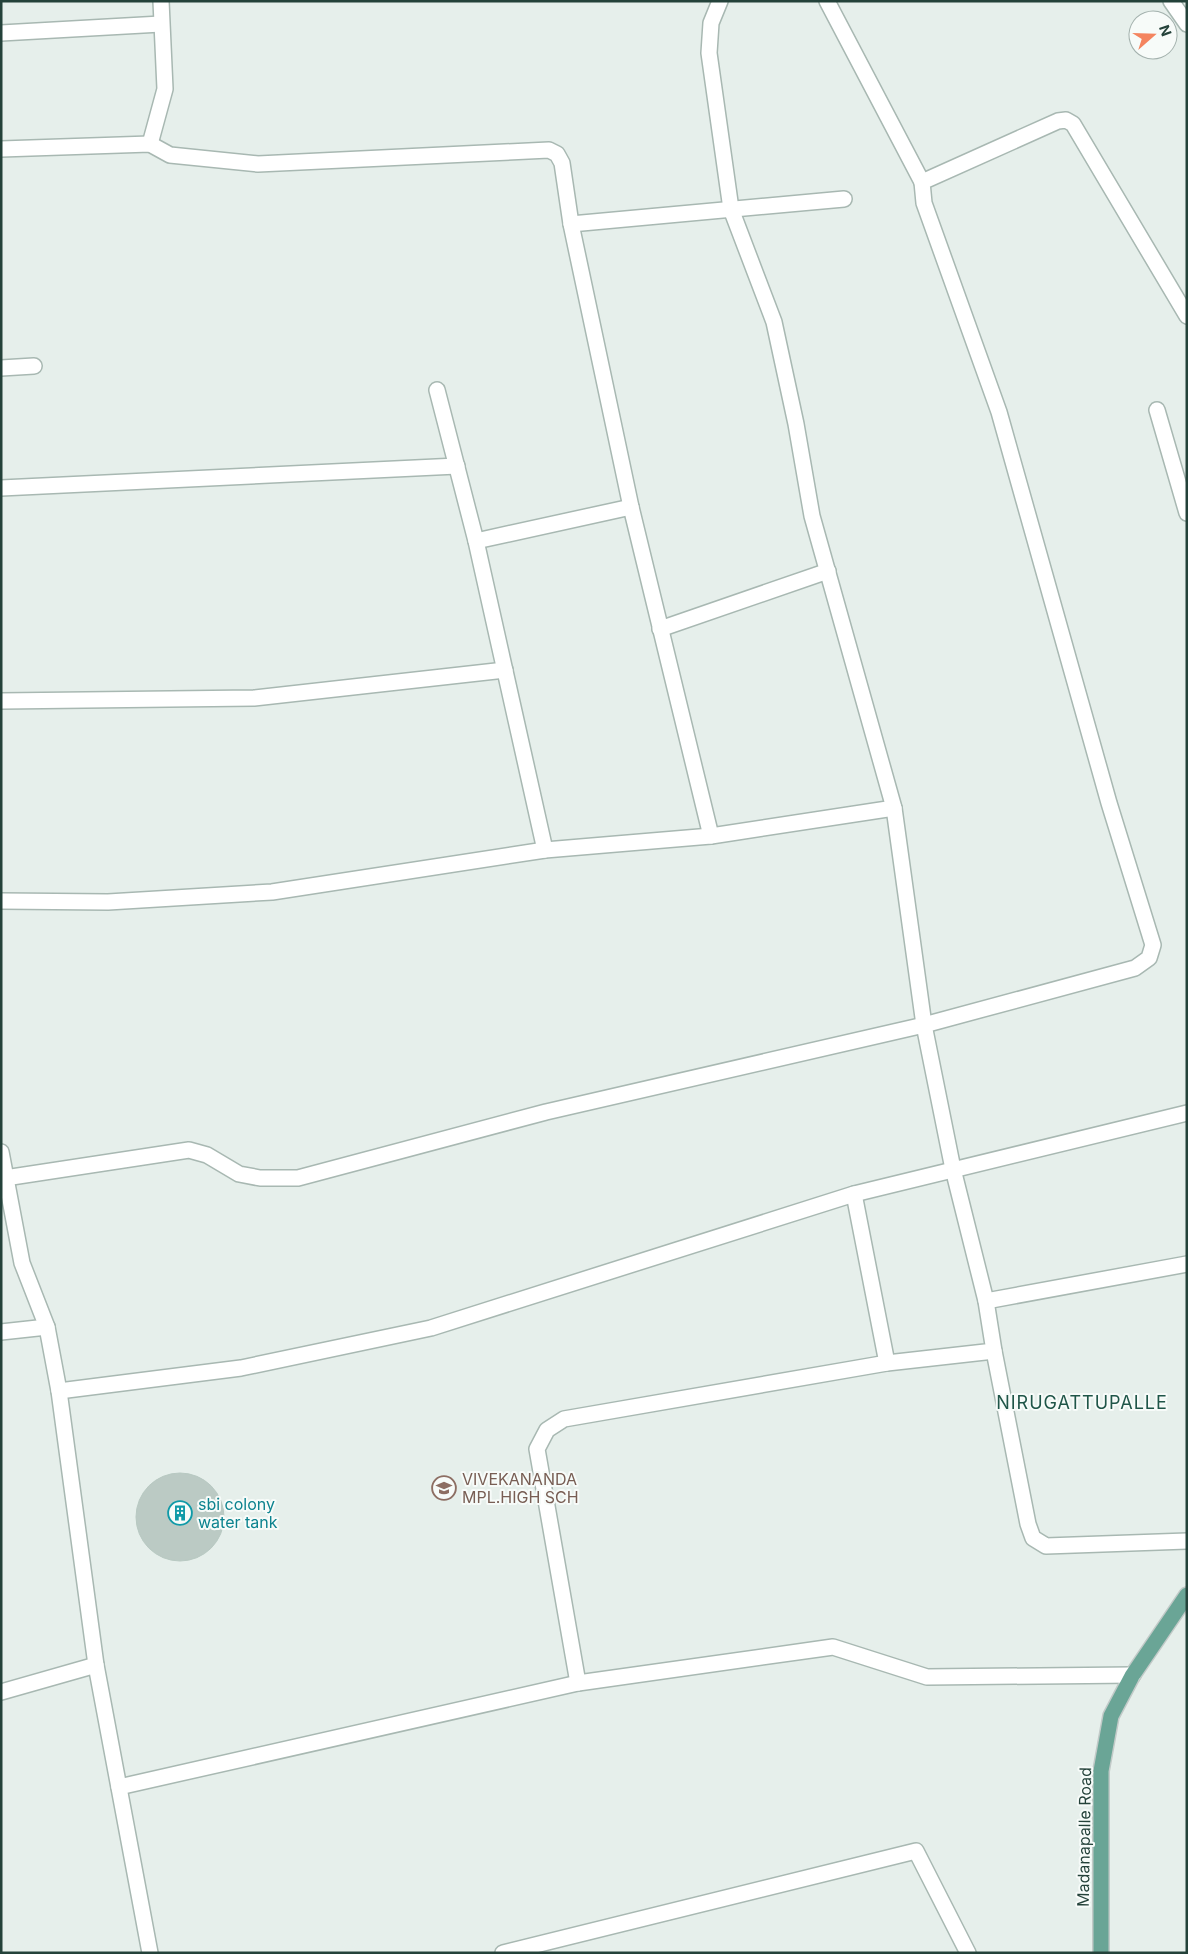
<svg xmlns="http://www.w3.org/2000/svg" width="1188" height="1954" font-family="Inter,sans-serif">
  <rect width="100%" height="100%" fill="#e6efeb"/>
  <!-- building -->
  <circle fill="#bbcac4" stroke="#b8c9c2" cx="180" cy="1517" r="44"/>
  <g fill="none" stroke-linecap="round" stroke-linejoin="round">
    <!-- minor casing -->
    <g stroke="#a8b8b2" stroke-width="18">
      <g id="minor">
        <path d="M827 1 922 182"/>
        <path d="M1171 1 1187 24"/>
        <path d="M1 33 161 24"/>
        <path d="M150 144 165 89 161 1"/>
        <path d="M1 149 150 144 170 155 258 164 549 150 557 154 562 163 571 224 631 507 711 836"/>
        <path d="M571 224 844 199"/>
        <path d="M1 368 34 366"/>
        <path d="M437 390 476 541 545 850"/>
        <path d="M1157 410 1187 513"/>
        <path d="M1 488 457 466"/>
        <path d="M476 541 631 507"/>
        <path d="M660 629 828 571"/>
        <path d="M1 701 254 698 505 670"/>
        <path d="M1 901 108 902 272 892 545 850 711 836 894 808"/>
        <path d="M1 1152 22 1263 47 1327 59 1391 96 1665 150 1953"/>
        <path d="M5 1178 189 1150 207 1155 239 1174 260 1178H298L546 1112 924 1025 1135 968 1149 958 1153 945 1109 803 999 412 924 203 922 182 1058 121 1066 120 1073 124 1187 316"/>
        <path d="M854 1194 887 1363"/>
        <path d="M986 1301 1187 1264"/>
        <path d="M1 1332 47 1327"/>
        <path d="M994 1351 1028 1524 1033 1538 1046 1546 1187 1541"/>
        <path d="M59 1391 241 1368 431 1328 854 1194 1187 1113"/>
        <path d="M578 1683 537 1449 547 1430 564 1419 887 1363 994 1351 986 1301 953 1169 924 1025 894 808 812 516 796 424 774 322 731 209 709 53 711 23 720 1"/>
        <path d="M1 1692 96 1665"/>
        <path d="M119 1787 578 1683 833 1647 927 1677 1133 1675"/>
        <path d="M503 1953 916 1851 968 1953"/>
      </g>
    </g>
    <!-- major casing -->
    <g stroke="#c2cac8" stroke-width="18">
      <path id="major" d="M1101 1953V1771L1111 1716 1132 1676 1187 1595"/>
    </g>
    <!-- minor -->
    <use href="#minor" stroke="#fff" stroke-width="15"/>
    <!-- major -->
    <use href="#major" stroke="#6aa596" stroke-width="15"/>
  </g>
  <!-- icons -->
  <defs>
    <g id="school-ring" transform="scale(1.25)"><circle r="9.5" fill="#f7fbf9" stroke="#8d6e63" stroke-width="1.5"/><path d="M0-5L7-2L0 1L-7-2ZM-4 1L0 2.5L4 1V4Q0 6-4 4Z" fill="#8d6e63"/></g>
    <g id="building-ring" transform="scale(1.25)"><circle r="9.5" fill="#f7fbf9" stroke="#0f9aa8" stroke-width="1.5"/><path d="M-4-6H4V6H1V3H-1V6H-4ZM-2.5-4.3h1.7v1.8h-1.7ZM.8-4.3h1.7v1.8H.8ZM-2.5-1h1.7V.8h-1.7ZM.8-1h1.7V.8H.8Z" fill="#0f9aa8"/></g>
  </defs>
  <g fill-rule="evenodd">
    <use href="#school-ring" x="444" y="1488"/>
    <use href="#building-ring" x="180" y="1513"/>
  </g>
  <g text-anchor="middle" stroke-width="4" stroke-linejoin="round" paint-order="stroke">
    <!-- education labels -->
    <g font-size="16" fill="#785e54" stroke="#f7fbf9" text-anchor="start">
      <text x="462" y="1485">VIVEKANANDA<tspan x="462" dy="18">MPL.HIGH SCH</tspan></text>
    </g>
    <!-- culture labels -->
    <g font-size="16" fill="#0d838f" stroke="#f7fbf9" text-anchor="start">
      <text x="198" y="1510">sbi colony<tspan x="198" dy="18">water tank</tspan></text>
    </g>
    <!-- street labels -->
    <g font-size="16" fill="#24423a" stroke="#f7fbf9">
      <text transform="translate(1084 1837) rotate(-89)" y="6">Madanapalle Road</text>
    </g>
    <!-- neighbourhood labels -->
    <g font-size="18" letter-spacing="1" fill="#1f5548" stroke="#f7fbf9">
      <text x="1082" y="1409">NIRUGATTUPALLE</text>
    </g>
  </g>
  <!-- border -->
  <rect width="1188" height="1954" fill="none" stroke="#24423a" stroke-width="5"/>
  <!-- north arrow -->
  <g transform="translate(1153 35) rotate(70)"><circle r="24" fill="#f7fbf9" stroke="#a3b1ad"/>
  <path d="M0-4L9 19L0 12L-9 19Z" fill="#f4845f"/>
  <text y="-8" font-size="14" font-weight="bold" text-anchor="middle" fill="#24423a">N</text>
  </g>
</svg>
